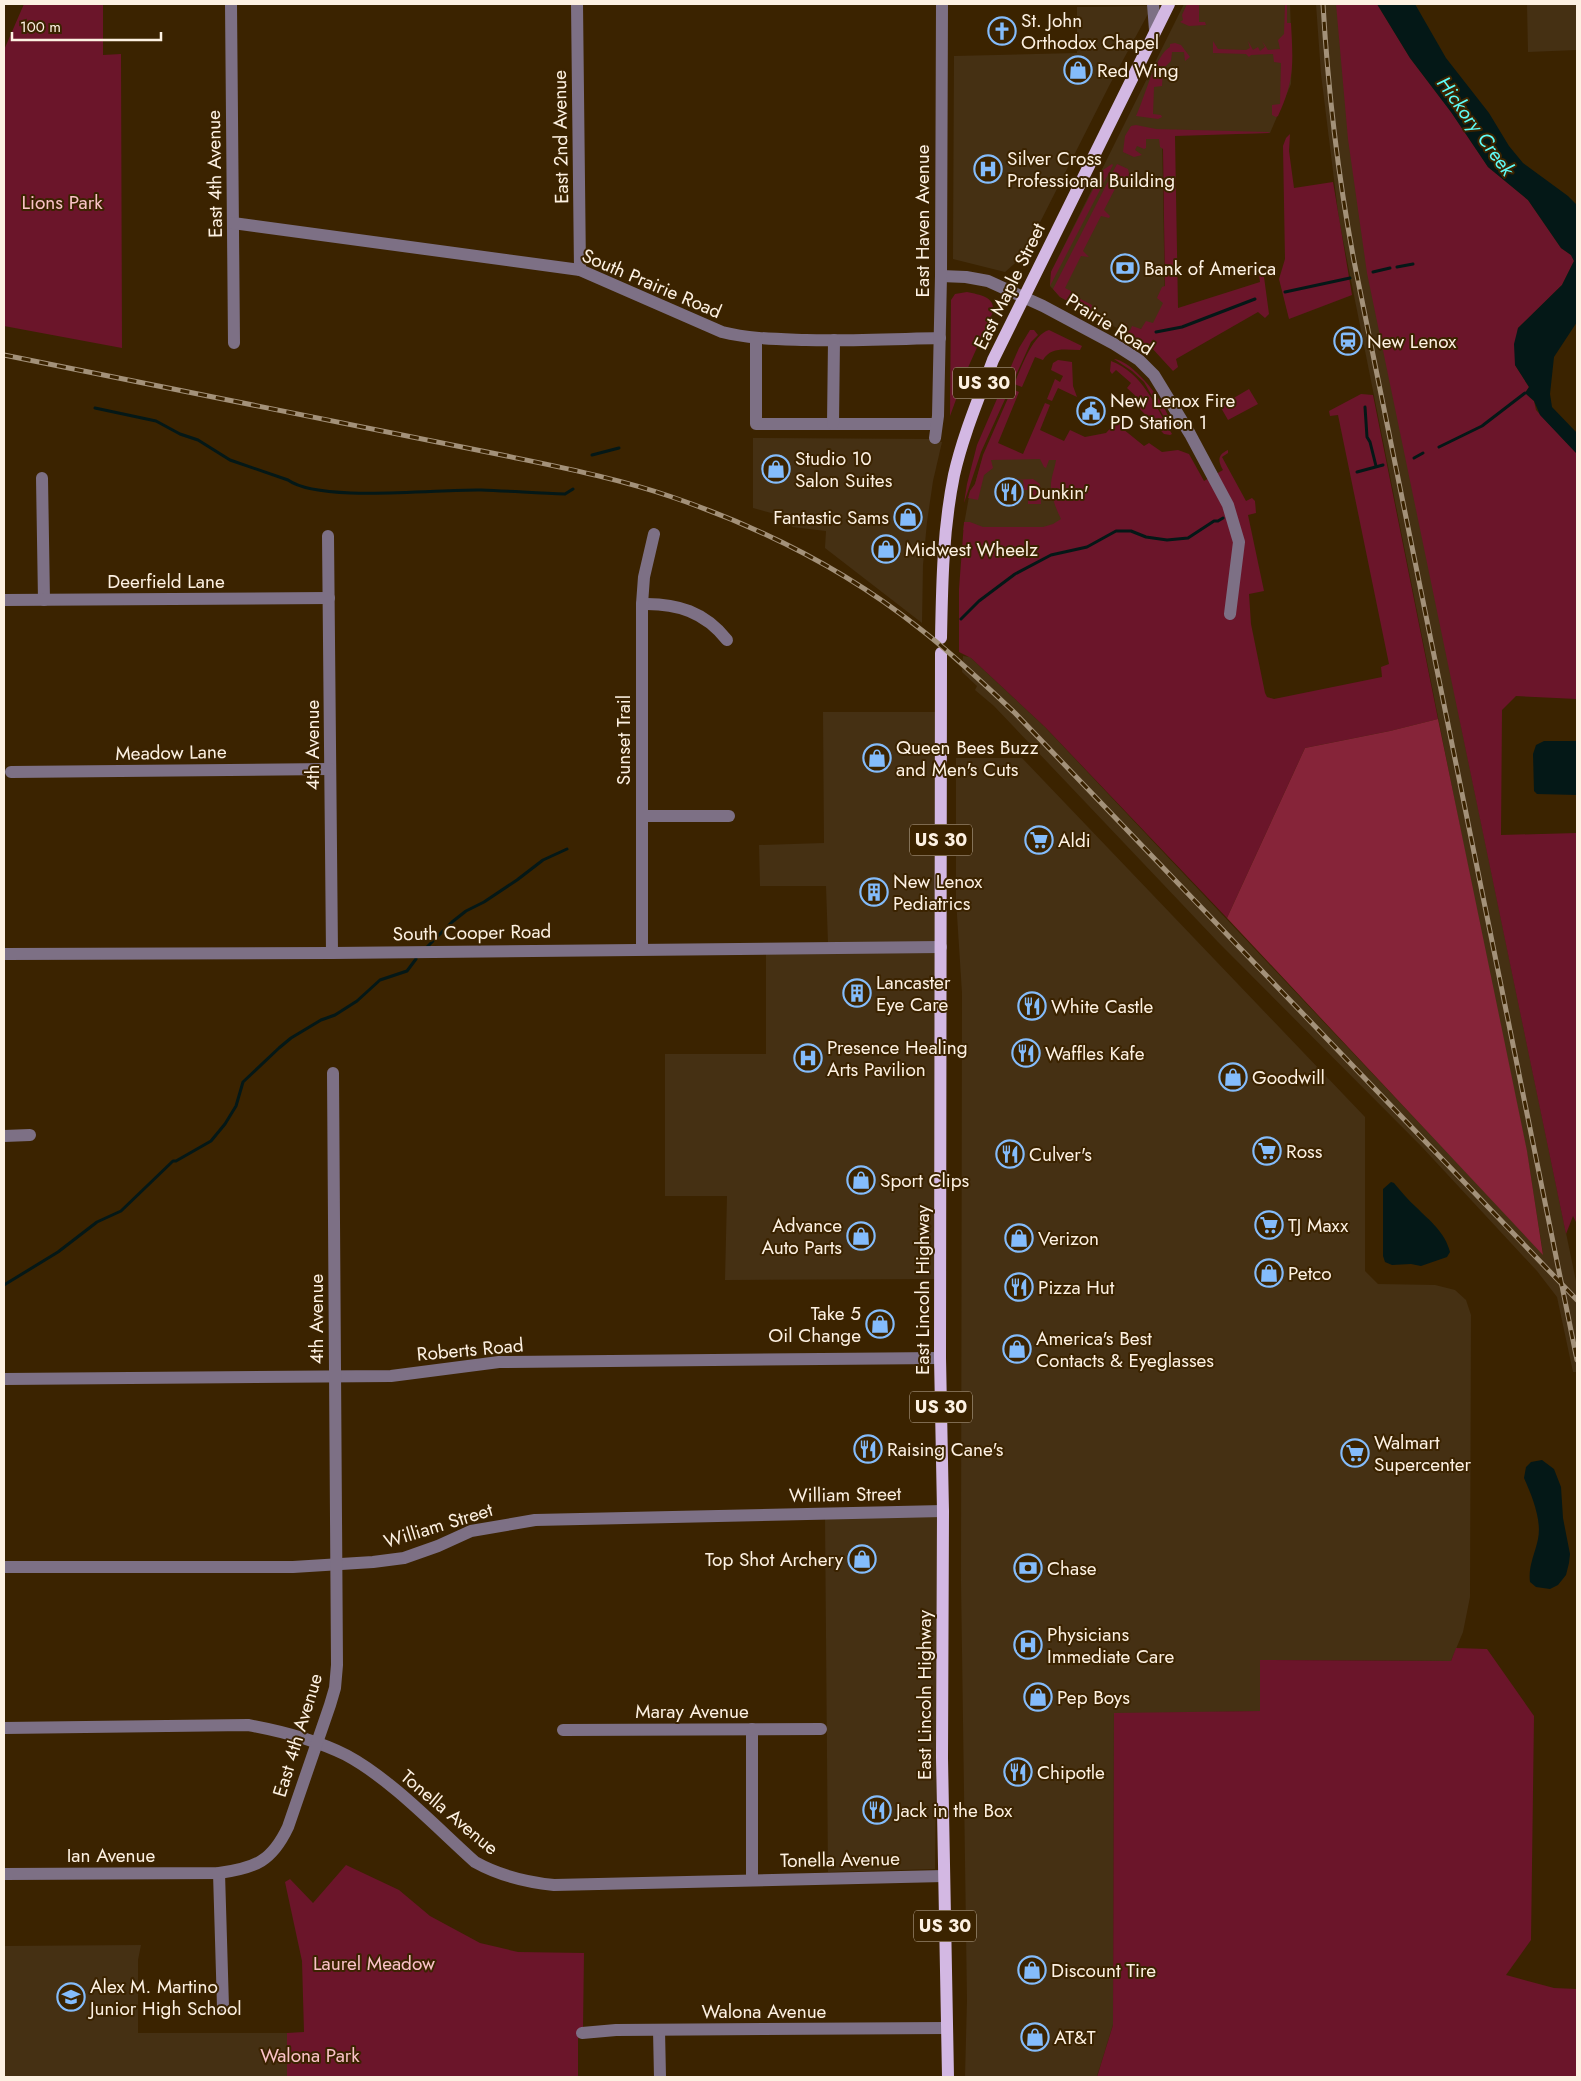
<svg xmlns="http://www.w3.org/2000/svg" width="1581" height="2081" font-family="Jost,sans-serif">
  <rect width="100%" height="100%" fill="#3b2300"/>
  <!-- built -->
  <g fill="#453013">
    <path d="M1184 4H1290L1292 57 1291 84 1270 133 1175 135 1162 137 1165 303 1154 325 1126 333 1060 297 1050 286 1051 272Z"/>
    <path d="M1316 4H1346L1373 278 1462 730 1577 1286V1372H1573L1557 1297 1537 1271 1422 1147 1218 942 994 706 975 690 977 686 962 672 963 656 970 657 1045 727 1543 1254 1527 1153 1482 938 1339 220 1321 74Z"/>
    <path d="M1527 4H1577V50L1528 52Z"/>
    <path d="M1146 6H1148L1149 12 1109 86 1023 256 1005 272 953 259 954 56 1077 53V7Z"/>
    <path d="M753 438 931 439 942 442 933 481 927 522 923 565 922 623 825 548 826 531 792 527 793 519 753 508Z"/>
    <path d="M1062 456 1065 529 963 530 970 491 975 484 983 457Z"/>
    <path d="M823 712H938V1279L725 1280 727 1196H665V1054H766V950L828 943 826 886H760L759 845 824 843Z"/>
    <path d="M956 758H1022L1365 1117V1271L1378 1284 1435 1285 1455 1290 1466 1300 1471 1315 1470 1597 1463 1632 1451 1661 1260 1660V1711L1114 1714 1113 2025 1097 2077H965L967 2000 961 1581 962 993 956 899Z"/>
    <path d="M939 1514 935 1869 828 1872 825 1515Z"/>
    <path d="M141 1945 138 1960V2033H287V2077H4V1946Z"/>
  </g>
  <!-- green -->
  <g fill="#6b152a">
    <path d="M24 4H103V55L121 54 122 348 4 326V50Z"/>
    <path d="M1187 4H1199V22H1205L1206 25 1189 26 1180 22 1183 20 1182 15Z"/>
    <path d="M1285 4H1287V23H1291C1293 63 1295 79 1278 116L1276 117 1272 115V105L1280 104 1281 63 1274 62 1273 54 1251 55 1249 57 1246 54 1213 53V41L1218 49 1246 50 1250 48 1248 41 1253 50 1258 47 1260 51 1265 47 1262 41 1268 50 1280 49 1278 40 1284 34Z"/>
    <path d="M1336 4H1377L1410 58 1451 112 1488 167 1528 200 1561 248 1571 255 1574 261 1562 285 1518 328 1515 365 1529 387 1525 393 1534 401 1536 410 1577 454V699L1516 696 1502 710 1501 835 1577 833V1224L1573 1216 1566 1234 1367 273 1348 139Z"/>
    <path d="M1175 43 1181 45 1190 57 1185 61 1184 52H1172L1171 61 1163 69 1162 86 1154 87 1153 114 1161 115 1162 117 1158 119 1136 116C1144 100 1155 55 1170 47V44Z"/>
    <path d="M1136 125 1156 129 1268 132 1270 133 1175 136 1178 308 1260 282 1259 275H1261L1264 277 1269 314 1265 318 1258 312 1176 359 1178 367 1173 371 1151 347 1126 333 1122 327 1127 323 1125 328 1130 331 1132 326 1141 329 1146 321 1153 323 1163 303 1157 298 1162 287 1165 286 1163 149 1160 147 1159 139H1146V148L1144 149 1137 146 1135 150 1142 155 1134 157 1123 152 1125 136 1131 126Z"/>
    <path d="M1290 134 1289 151 1294 188 1333 182 1352 295 1289 319 1279 279 1285 259 1283 146 1286 138Z"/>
    <path d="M1112 164 1113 165 1050 286 1051 272 1103 170Z"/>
    <path d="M1117 164 1128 169 1130 178 1127 181 1120 179 1104 210 1110 216 1109 218 1101 216 1083 251 1089 257 1081 256 1065 288 1071 291V294L1092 305 1091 309 1096 312 1095 316 1060 297 1053 289Z"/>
    <path d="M967 292C980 295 995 296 993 312L966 372 950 416 951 300 955 294Z"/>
    <path d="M1030 330H1034L1038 335 1031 342 981 452 964 503 967 484 977 445 1019 348Z"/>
    <path d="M1049 330 1082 346 1080 350C1066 350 1051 346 1043 360L1035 357 1022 387 1014 384C1021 369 1032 335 1049 330Z"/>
    <path d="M1114 359C1135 361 1174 413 1172 431L1144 382 1132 371Z"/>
    <path d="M1058 360 1072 362 1073 386 1077 397 1058 388 1052 401 1047 399 1055 379 1060 382 1063 376 1051 370 1053 363Z"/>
    <path d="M1111 361C1143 373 1156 407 1172 434L1170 435 1164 434 1137 406 1141 401 1127 388 1131 383 1116 370 1112 374 1110 371Z"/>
    <path d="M1012 389 1019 392 998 443 1023 454 1045 403 1050 405 1040 430 1064 441 1070 430 1085 437 1106 433 1118 420 1123 429 1144 446 1149 443 1162 452 1178 450 1189 454 1204 481 1223 470C1218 461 1217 455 1228 450V453L1222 457 1246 501 1252 498 1255 501 1256 513 1248 515 1264 591 1249 594 1251 624 1265 693 1267 697 1274 699 1382 677 1381 667 1389 664 1338 415 1330 416 1329 411 1361 394 1373 395 1438 719 1390 731 1305 748 1227 918 1045 727 971 658 959 652V589L964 522H970L983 527H1043L1053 524 1061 519C1056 509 1052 498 1051 488 1050 480 1055 468 1056 460H1049L1046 468 1044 467 1040 459 991 460 993 468 984 475 978 500 968 498 970 491 975 484 983 455Z"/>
    <path d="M1249 389 1258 404 1228 420 1220 406Z"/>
    <path d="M1033 479 1040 484 1041 504H1028V490H1024L1023 480H1008Z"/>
    <path d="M1456 1648 1487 1649 1534 1716 1531 1940 1506 1975 1554 1988 1577 1989V2077H1097L1113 2025 1114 1713 1260 1711V1660L1451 1661Z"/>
    <path d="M346 1865 399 1890 430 1916 480 1943 518 1952 584 1953 583 2028 578 2039V2077H287V2033L304 2032 302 1961 285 1882 290 1879 313 1903Z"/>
  </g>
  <!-- forest -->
  <path fill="#862439" d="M1438 719 1527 1151 1543 1255 1227 918 1305 748 1390 731Z"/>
  <!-- water -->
  <g fill="#041817">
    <path d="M1377 4H1415L1446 58 1489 113 1509 146 1523 163 1568 196 1577 205V322L1554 357 1550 394 1552 407 1577 433V454L1540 415 1534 401 1525 393 1529 387 1515 365 1514 344 1518 328 1562 285 1574 261 1571 255 1561 248 1528 200 1488 167 1451 112 1410 58Z"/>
    <path d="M1544 741H1577V795L1537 794 1534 791 1533 754 1536 745Z"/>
    <path d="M1391 1182 1394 1183C1401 1191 1408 1200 1416 1207 1430 1221 1445 1232 1450 1252L1447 1257 1421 1266 1411 1264 1392 1265 1385 1262 1383 1256V1189Z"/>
    <path d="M1542 1460 1554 1469 1561 1487 1563 1518 1570 1554 1569 1563 1566 1575 1558 1585 1550 1589 1536 1587 1530 1582C1528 1566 1535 1554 1538 1539 1542 1520 1532 1496 1524 1478L1526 1467 1531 1462Z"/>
  </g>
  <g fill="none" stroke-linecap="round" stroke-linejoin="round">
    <!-- stream -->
    <g stroke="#041817" stroke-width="3">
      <path d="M1397 267 1413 264"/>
      <path d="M1373 272 1390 268"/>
      <path d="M1285 292 1350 278"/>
      <path d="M1156 332 1182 327 1255 299"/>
      <path d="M1365 407 1367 437 1370 442 1376 466"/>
      <path d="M95 408 156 421 180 434 198 440 230 460 288 480C320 503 438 489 481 490 509 491 537 493 565 494L573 489"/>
      <path d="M1439 447 1482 426 1525 393"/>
      <path d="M592 455 619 448"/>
      <path d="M1414 458 1423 453"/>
      <path d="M1357 472 1383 465"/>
      <path d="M961 619 979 601 1015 574 1051 555 1087 547 1116 531H1131L1146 537 1167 540 1188 538 1214 521H1218L1223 518"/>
      <path d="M426 948 452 922 466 911 484 902 517 880 543 860 567 849"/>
      <path d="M4 1285 58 1252 97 1222 121 1211 173 1161H176L211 1141 225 1124 236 1106 243 1082 279 1048 291 1038 321 1020 335 1015 357 1001 380 980 407 971 416 959"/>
    </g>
    <!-- minor -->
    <g stroke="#7d7085" stroke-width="12">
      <path d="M231 4 234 343"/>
      <path d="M577 4 580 270"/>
      <path d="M1153 4 1155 30"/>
      <path d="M233 223 580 270 722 332C750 339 777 339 806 340 851 341 895 339 940 338"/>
      <path d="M941 276 966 277 988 281 1043 306 1114 344 1139 360 1154 375 1190 434 1228 505 1239 542 1230 614"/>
      <path d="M756 339V424H936"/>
      <path d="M833 424 834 340"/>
      <path d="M935 438 938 416 941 276 942 4"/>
      <path d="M42 478 44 600"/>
      <path d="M328 536 332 953"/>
      <path d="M4 600 329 598"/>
      <path d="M642 604C677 603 705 612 727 640"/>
      <path d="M11 772 330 769"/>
      <path d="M642 816H729"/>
      <path d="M642 948V604L644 577 654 534"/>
      <path d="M4 954 332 953 941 947"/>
      <path d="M4 1136 30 1135"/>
      <path d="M4 1379 391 1376 499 1362 940 1358"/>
      <path d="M4 1567H293L373 1562 404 1558 438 1546 471 1531 535 1520 943 1511"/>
      <path d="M4 1728 248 1725C281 1731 316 1740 346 1755 391 1779 437 1828 475 1862 500 1876 525 1882 554 1885L944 1876"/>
      <path d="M752 1729V1880"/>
      <path d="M563 1730 821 1729"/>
      <path d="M219 1873 223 2007"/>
      <path d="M4 1874 219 1873C256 1868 272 1861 288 1827L330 1705 335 1688 337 1665 333 1073"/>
      <path d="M659 2030 660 2077"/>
      <path d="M582 2033 616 2030 947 2028"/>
    </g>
    <!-- major -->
    <g stroke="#d3b8e3" stroke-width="12">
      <path d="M941 638C942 583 943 529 954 475 963 435 979 398 993 360L1169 4"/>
      <path d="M941 653 940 1358 943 1511 942 1758 948 2077"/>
    </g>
    <!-- rail casing -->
    <g stroke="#a39179" stroke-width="5">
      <g id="rail">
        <path d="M1323 4C1328 90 1338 176 1354 261L1577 1360"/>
        <path d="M4 355 502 455C559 467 617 478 672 497 760 527 846 570 919 628 953 654 984 684 1015 713L1577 1300"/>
      </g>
    </g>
    <!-- rail -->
    <use href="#rail" stroke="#3b2300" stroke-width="3" stroke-dasharray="9" stroke-linecap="butt"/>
  </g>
  <!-- icons -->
  <defs>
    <g id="church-ring" transform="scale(1.4375)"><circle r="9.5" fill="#3b2300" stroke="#84bcfb" stroke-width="1.5"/><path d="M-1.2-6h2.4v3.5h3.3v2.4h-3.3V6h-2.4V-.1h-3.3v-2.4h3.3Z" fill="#84bcfb"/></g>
    <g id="shop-ring" transform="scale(1.4375)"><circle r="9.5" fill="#3b2300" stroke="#84bcfb" stroke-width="1.5"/><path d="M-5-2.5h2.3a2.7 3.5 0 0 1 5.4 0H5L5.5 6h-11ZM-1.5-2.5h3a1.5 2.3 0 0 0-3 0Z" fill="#84bcfb"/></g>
    <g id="hospital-ring" transform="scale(1.4375)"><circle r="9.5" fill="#3b2300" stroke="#84bcfb" stroke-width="1.5"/><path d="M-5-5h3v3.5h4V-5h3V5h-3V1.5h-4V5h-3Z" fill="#84bcfb"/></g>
    <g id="bank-ring" transform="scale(1.4375)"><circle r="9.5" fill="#3b2300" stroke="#84bcfb" stroke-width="1.5"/><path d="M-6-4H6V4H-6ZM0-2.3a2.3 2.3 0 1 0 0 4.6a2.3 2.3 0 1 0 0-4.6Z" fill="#84bcfb"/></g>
    <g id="station-ring" transform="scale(1.4375)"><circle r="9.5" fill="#3b2300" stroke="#84bcfb" stroke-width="1.5"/><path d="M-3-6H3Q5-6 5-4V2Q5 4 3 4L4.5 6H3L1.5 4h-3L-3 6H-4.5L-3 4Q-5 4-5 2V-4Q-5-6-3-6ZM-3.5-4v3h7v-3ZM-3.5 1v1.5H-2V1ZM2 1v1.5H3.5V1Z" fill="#84bcfb"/></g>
    <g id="civic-ring" transform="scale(1.4375)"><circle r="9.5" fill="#3b2300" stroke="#84bcfb" stroke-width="1.5"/><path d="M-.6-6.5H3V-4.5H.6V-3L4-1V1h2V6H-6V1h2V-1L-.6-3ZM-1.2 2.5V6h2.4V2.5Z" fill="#84bcfb"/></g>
    <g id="restaurant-ring" transform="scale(1.4375)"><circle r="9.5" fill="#3b2300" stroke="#84bcfb" stroke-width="1.5"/><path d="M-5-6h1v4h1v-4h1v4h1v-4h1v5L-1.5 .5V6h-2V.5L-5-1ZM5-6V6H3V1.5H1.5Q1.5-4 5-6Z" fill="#84bcfb"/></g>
    <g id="supermarket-ring" transform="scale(1.4375)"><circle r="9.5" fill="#3b2300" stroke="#84bcfb" stroke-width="1.5"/><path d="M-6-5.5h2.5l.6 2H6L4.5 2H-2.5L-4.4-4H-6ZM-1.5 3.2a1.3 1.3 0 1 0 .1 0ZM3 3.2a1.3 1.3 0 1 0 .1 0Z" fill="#84bcfb"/></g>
    <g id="building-ring" transform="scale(1.4375)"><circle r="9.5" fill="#3b2300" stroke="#84bcfb" stroke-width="1.5"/><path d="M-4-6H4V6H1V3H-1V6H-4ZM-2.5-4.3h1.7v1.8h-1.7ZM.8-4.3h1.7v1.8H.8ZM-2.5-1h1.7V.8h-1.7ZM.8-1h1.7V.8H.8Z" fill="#84bcfb"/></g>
    <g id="school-ring" transform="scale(1.4375)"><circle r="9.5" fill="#3b2300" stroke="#84bcfb" stroke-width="1.5"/><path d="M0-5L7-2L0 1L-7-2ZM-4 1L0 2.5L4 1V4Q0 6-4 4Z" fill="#84bcfb"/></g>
  </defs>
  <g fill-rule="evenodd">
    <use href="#church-ring" x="1002" y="31"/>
    <use href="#shop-ring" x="1078" y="70"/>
    <use href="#hospital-ring" x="988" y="169"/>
    <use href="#bank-ring" x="1125" y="268"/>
    <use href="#station-ring" x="1348" y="341"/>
    <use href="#civic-ring" x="1091" y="411"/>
    <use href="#shop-ring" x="776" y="469"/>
    <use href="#restaurant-ring" x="1009" y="492"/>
    <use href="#shop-ring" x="908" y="517"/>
    <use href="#shop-ring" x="886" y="549"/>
    <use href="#shop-ring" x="877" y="758"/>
    <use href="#supermarket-ring" x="1039" y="840"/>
    <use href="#building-ring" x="874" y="892"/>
    <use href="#building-ring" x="857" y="993"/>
    <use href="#restaurant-ring" x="1032" y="1006"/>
    <use href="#restaurant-ring" x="1026" y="1053"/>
    <use href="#hospital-ring" x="808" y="1058"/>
    <use href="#shop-ring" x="1233" y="1077"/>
    <use href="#supermarket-ring" x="1267" y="1151"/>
    <use href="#restaurant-ring" x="1010" y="1154"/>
    <use href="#shop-ring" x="861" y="1180"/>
    <use href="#supermarket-ring" x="1269" y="1225"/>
    <use href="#shop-ring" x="861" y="1236"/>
    <use href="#shop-ring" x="1019" y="1238"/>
    <use href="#shop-ring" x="1269" y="1273"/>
    <use href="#restaurant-ring" x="1019" y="1287"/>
    <use href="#shop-ring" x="880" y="1324"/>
    <use href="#shop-ring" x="1017" y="1349"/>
    <use href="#restaurant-ring" x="868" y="1449"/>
    <use href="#supermarket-ring" x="1355" y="1453"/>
    <use href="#shop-ring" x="862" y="1559"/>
    <use href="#bank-ring" x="1028" y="1568"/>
    <use href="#hospital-ring" x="1028" y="1645"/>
    <use href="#shop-ring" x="1038" y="1697"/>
    <use href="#restaurant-ring" x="1018" y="1772"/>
    <use href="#restaurant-ring" x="877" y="1810"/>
    <use href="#shop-ring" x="1032" y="1970"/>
    <use href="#school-ring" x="71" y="1997"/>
    <use href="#shop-ring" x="1035" y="2037"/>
  </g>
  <g text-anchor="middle" stroke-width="4" stroke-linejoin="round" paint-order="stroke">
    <!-- shield labels -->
    <g fill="#3b2300" stroke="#c3b39e" stroke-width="1">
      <rect x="953" y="367.5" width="62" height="31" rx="4"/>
      <rect x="910" y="824.5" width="62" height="31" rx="4"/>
      <rect x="910" y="1391.5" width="62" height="31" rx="4"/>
      <rect x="914" y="1910.5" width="62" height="31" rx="4"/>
    </g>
    <g font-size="18" font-weight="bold" fill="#fdf1e2">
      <text x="984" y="389">US 30</text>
      <text x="941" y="846">US 30</text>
      <text x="941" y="1413">US 30</text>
      <text x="945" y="1932">US 30</text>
    </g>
    <!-- poi labels -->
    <g font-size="19" fill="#fdf1e2" stroke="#3b2300" text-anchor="start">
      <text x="1021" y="27">St. John<tspan x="1021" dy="22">Orthodox Chapel</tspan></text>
      <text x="1097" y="77">Red Wing</text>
      <text x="1007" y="165">Silver Cross<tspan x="1007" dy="22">Professional Building</tspan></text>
      <text x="1144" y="275">Bank of America</text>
      <text x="1367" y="348">New Lenox</text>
      <text x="1110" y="407">New Lenox Fire<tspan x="1110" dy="22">PD Station 1</tspan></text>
      <text x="795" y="465">Studio 10<tspan x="795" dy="22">Salon Suites</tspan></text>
      <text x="1028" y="499">Dunkin'</text>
      <text x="889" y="524" text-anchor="end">Fantastic Sams</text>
      <text x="905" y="556">Midwest Wheelz</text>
      <text x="896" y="754">Queen Bees Buzz<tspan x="896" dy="22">and Men's Cuts</tspan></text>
      <text x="1058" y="847">Aldi</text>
      <text x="893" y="888">New Lenox<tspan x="893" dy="22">Pediatrics</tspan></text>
      <text x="876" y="989">Lancaster<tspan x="876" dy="22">Eye Care</tspan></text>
      <text x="1051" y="1013">White Castle</text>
      <text x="827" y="1054">Presence Healing<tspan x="827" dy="22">Arts Pavilion</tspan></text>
      <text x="1045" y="1060">Waffles Kafe</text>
      <text x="1252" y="1084">Goodwill</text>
      <text x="1286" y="1158">Ross</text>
      <text x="1029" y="1161">Culver's</text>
      <text x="880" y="1187">Sport Clips</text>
      <text x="842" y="1232" text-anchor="end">Advance<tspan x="842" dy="22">Auto Parts</tspan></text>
      <text x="1288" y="1232">TJ Maxx</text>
      <text x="1038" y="1245">Verizon</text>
      <text x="1288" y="1280">Petco</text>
      <text x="1038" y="1294">Pizza Hut</text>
      <text x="861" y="1320" text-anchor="end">Take 5<tspan x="861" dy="22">Oil Change</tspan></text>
      <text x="1036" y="1345">America's Best<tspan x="1036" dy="22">Contacts &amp; Eyeglasses</tspan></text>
      <text x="1374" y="1449">Walmart<tspan x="1374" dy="22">Supercenter</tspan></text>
      <text x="887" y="1456">Raising Cane's</text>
      <text x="843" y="1566" text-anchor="end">Top Shot Archery</text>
      <text x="1047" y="1575">Chase</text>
      <text x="1047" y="1641">Physicians<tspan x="1047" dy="22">Immediate Care</tspan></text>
      <text x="1057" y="1704">Pep Boys</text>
      <text x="1037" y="1779">Chipotle</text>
      <text x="896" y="1817">Jack in the Box</text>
      <text x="1051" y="1977">Discount Tire</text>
      <text x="90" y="1993">Alex M. Martino<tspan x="90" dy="22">Junior High School</tspan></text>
      <text x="1054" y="2044">AT&amp;T</text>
    </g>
    <!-- street labels -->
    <g font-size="19" fill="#fdf1e2" stroke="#3b2300">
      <text transform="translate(560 137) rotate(-91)" y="7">East 2nd Avenue</text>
      <text transform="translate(214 174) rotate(-91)" y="7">East 4th Avenue</text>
      <text transform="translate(922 221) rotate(-90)" y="7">East Haven Avenue</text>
      <text transform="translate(652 283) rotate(23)" y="7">South Prairie Road</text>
      <text transform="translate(1009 286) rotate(-64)" y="7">East Maple Street</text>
      <text transform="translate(1110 324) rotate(32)" y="7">Prairie Road</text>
      <text x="166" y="588">Deerfield Lane</text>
      <text transform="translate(623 740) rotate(-90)" y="7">Sunset Trail</text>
      <text transform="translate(312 745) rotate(-90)" y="7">4th Avenue</text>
      <text transform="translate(171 752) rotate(-1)" y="7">Meadow Lane</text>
      <text transform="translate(472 932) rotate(-1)" y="7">South Cooper Road</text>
      <text transform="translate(922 1290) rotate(-90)" y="7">East Lincoln Highway</text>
      <text transform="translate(316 1319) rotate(-90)" y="7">4th Avenue</text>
      <text transform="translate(470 1349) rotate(-5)" y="7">Roberts Road</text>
      <text transform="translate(845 1494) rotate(-1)" y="7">William Street</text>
      <text transform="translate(438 1525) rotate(-17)" y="7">William Street</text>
      <text transform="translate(924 1695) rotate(-90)" y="7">East Lincoln Highway</text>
      <text x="692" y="1718">Maray Avenue</text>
      <text transform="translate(297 1735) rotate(-73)" y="7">East 4th Avenue</text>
      <text transform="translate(450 1812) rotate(40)" y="7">Tonella Avenue</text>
      <text x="111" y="1862">Ian Avenue</text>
      <text transform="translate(840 1859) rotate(-1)" y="7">Tonella Avenue</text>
      <text x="764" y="2018">Walona Avenue</text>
    </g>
    <!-- park labels -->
    <g font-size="19" fill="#fac2c7" stroke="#3b2300">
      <text x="62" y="209">Lions Park</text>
      <text x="374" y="1970">Laurel Meadow</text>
      <text x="310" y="2062">Walona Park</text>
    </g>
    <!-- water labels -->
    <g font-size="20" font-style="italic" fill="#5ffbf7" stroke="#3b2300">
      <text transform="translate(1476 126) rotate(54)" y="7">Hickory Creek</text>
    </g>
  </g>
  <!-- border -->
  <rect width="1581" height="2081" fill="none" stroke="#fdf1e2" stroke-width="10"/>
  <!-- scale -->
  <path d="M12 32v8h149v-8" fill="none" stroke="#fdf1e2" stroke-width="2.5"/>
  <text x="20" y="32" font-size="15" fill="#fdf1e2" stroke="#3b2300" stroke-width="4" paint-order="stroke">100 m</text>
</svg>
